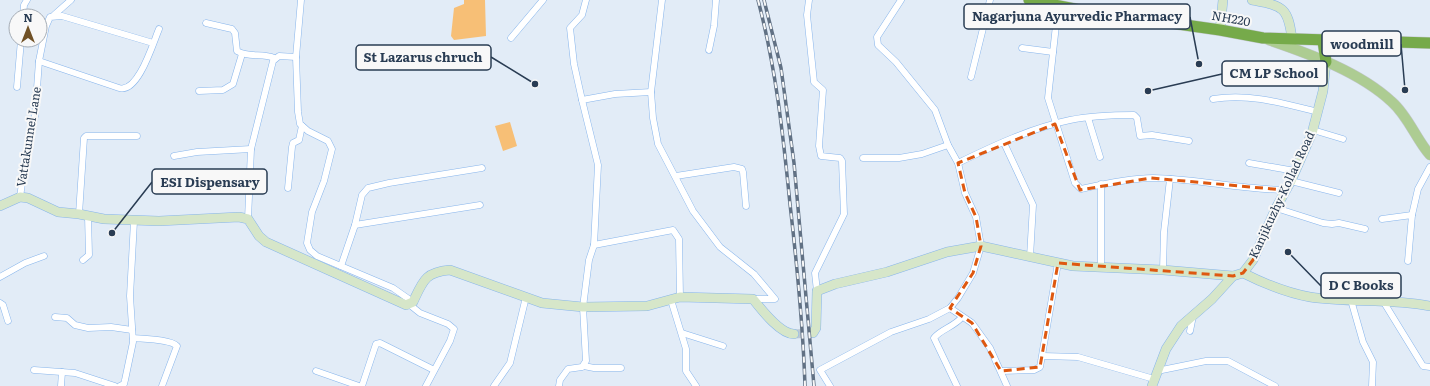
<svg xmlns="http://www.w3.org/2000/svg" width="1430" height="386" font-family="Literata,serif">
  <rect width="100%" height="100%" fill="#e2ecf7"/>
  <!-- green -->
  <g fill="#f7bf76">
    <path d="M464 0H485L486 36 454 40 451 36 454 8 464 4Z"/>
    <path d="M510 122 517 146 503 151 495 126Z"/>
  </g>
  <g fill="none" stroke-linecap="round" stroke-linejoin="round">
    <!-- secondary-tunnel -->
    <path stroke="#bdc9d6" stroke-width="9" stroke-dasharray="9 4.5" stroke-linecap="butt" d="M794 334 813 333"/>
    <!-- street casing -->
    <g stroke="#87b5ec" stroke-width="7">
      <g id="street">
        <path d="M301 0 296 57 298 112 300 124 308 131 328 141 332 149 324 181 312 212 307 243 310 250 317 256 393 288 413 302"/>
        <path d="M662 0 651 92 653 118 658 144 693 211 720 247 754 274 775 299H753"/>
        <path d="M809 0 807 15 814 82 823 90 819 146 821 156 840 158 842 161 844 214 815 273 817 291"/>
        <path d="M1058 7 1048 98 1075 183 1081 189C1103 184 1130 178 1153 178 1197 179 1240 189 1284 190"/>
        <path d="M54 15 71 0"/>
        <path d="M23 16 24 5 27 0"/>
        <path d="M206 23 232 29 235 33 237 51C248 58 263 53 274 58"/>
        <path d="M511 38 543 0"/>
        <path d="M1022 48 1053 52"/>
        <path d="M709 50 714 26 716 0"/>
        <path d="M39 61 119 88C138 94 153 43 159 29"/>
        <path d="M971 77 990 0"/>
        <path d="M17 87 21 40"/>
        <path d="M199 91 223 90 233 84 242 54"/>
        <path d="M1213 99C1249 93 1282 103 1318 112"/>
        <path d="M582 100 574 64 570 28 582 15 586 0"/>
        <path d="M1088 118 1100 157"/>
        <path d="M1313 130 1343 139"/>
        <path d="M1004 143 1033 205 1030 257"/>
        <path d="M174 156 197 152 251 149"/>
        <path d="M863 158H899L922 154 948 145"/>
        <path d="M958 163C993 146 1031 128 1070 120 1090 116 1113 115 1134 115L1137 118 1140 136 1152 135 1189 141"/>
        <path d="M1249 163 1295 171"/>
        <path d="M676 176 734 167 742 169 743 172 746 206"/>
        <path d="M1291 181 1339 193"/>
        <path d="M288 188 292 147 293 143 299 140 302 126"/>
        <path d="M20 197 27 149 35 116 39 61 46 26 50 17 62 16 153 43"/>
        <path d="M1276 208 1323 223 1332 224 1339 223 1365 229"/>
        <path d="M79 214 84 138 86 136H137"/>
        <path d="M1412 215 1418 189 1430 167"/>
        <path d="M248 219 251 149 273 61 279 56 296 57"/>
        <path d="M1382 219 1412 215 1408 261"/>
        <path d="M355 225 362 195 368 188 389 183 482 168"/>
        <path d="M594 245 673 230 679 239 680 297"/>
        <path d="M83 260 89 255 88 216"/>
        <path d="M341 266 355 225 480 205"/>
        <path d="M1101 266V184"/>
        <path d="M1163 270 1164 232 1170 179"/>
        <path d="M0 277 25 263 44 256"/>
        <path d="M671 300 686 349V371L696 386"/>
        <path d="M1351 300 1363 342 1373 362 1372 386"/>
        <path d="M1383 301 1423 366 1430 367"/>
        <path d="M0 303 3 305 8 321"/>
        <path d="M410 305 420 313 448 324 454 329 450 341 426 386"/>
        <path d="M950 308 972 323 990 348 1007 386"/>
        <path d="M55 317 67 318 75 325 88 328 111 327 132 330"/>
        <path d="M1190 331 1193 316"/>
        <path d="M682 333 723 346"/>
        <path d="M133 338C143 339 170 339 177 346L162 386"/>
        <path d="M1043 356 1078 357 1154 379"/>
        <path d="M584 366 594 368H621"/>
        <path d="M34 370 75 373 115 386"/>
        <path d="M316 371 359 386"/>
        <path d="M1001 371 1034 370 1040 367 1058 263"/>
        <path d="M1157 371 1206 361H1228L1275 386"/>
        <path d="M61 386 62 372"/>
        <path d="M120 386 124 384 125 380 133 342 130 296 134 221"/>
        <path d="M362 386 376 344 380 343 434 370"/>
        <path d="M494 386 510 363 526 297"/>
        <path d="M559 386 560 380 568 369 582 367 586 361 583 307 589 260 594 245 598 165 582 100 615 94 651 92"/>
        <path d="M830 386 820 370 891 332 929 319 950 308 958 298 973 273 981 246 976 217 965 193 958 163 948 145 935 110 896 62 878 45 877 37 901 0"/>
        <path d="M957 386 934 338C941 329 954 327 962 317"/>
      </g>
    </g>
    <!-- secondary casing -->
    <g stroke="#87b5ec" stroke-width="10">
      <g id="secondary">
        <path d="M1252 0C1282 6 1288 6 1292 39"/>
        <path d="M1220 30 1223 0"/>
        <path d="M0 206 20 197 28 198 58 212 79 214 104 219 159 221 239 217 248 219 259 236 266 242 406 305 413 302C423 281 425 272 450 270L542 303 583 307 647 306 680 297 753 299C761 309 780 334 794 334"/>
        <path d="M1243 273C1265 284 1286 293 1310 297 1350 303 1390 298 1430 306"/>
        <path d="M813 333 816 328 817 291 835 284 887 272 947 252 981 246 1073 266 1163 270 1233 276"/>
        <path d="M1152 386 1166 349 1181 326 1212 299 1233 276 1243 273 1253 260 1276 208 1291 181 1312 133 1323 91 1326 62"/>
      </g>
    </g>
    <!-- primary casing -->
    <g stroke="#c3c8cf" stroke-width="11">
      <path id="primary" d="M1269 40C1310 54 1360 72 1392 102 1408 116 1416 139 1430 155"/>
    </g>
    <!-- highway casing -->
    <g stroke="#c3c8cf" stroke-width="12">
      <g id="highway">
        <path d="M1029 0 1080 10 1220 30 1263 38 1430 43"/>
        <path d="M1323 41 1326 62"/>
      </g>
    </g>
    <!-- street -->
    <use href="#street" stroke="#fff" stroke-width="6"/>
    <!-- secondary -->
    <use href="#secondary" stroke="#d6e6c9" stroke-width="9"/>
    <!-- primary -->
    <use href="#primary" stroke="#adcc92" stroke-width="10"/>
    <!-- highway -->
    <use href="#highway" stroke="#76aa4a" stroke-width="11"/>
    <!-- rail casing -->
    <g stroke="#617184" stroke-width="3.5">
      <g id="rail">
        <path d="M758 0C776 68 783 134 790 204 797 265 803 325 805 386"/>
        <path d="M764 0 781 68 794 163 814 386"/>
      </g>
    </g>
    <!-- rail -->
    <use href="#rail" stroke="#f8f8f8" stroke-width="2" stroke-dasharray="6" stroke-linecap="butt"/>
  </g>
  <!-- marked area -->
  <path fill="none" stroke="#de5810" stroke-width="3" stroke-dasharray="8 5" stroke-linejoin="round" d="M1055 124 1080 190 1151 178 1284 190 1253 260 1243 273 1233 276 1058 263 1040 367 1001 371 972 323 950 308 973 273 981 246 976 217 965 193 958 163Z"/>
  <g text-anchor="middle" stroke-width="4" stroke-linejoin="round" paint-order="stroke">
    <!-- street labels -->
    <g font-size="12" fill="#293c53" stroke="#f8f8f8">
      <text transform="translate(1231 19) rotate(10)" y="4">NH220</text>
      <text transform="translate(29 137) rotate(-81)" y="4">Vattakunnel Lane</text>
      <text transform="translate(1282 195) rotate(-65)" y="4">Kanjikuzhy-Kollad Road</text>
    </g>
  </g>
  <!-- callouts -->
  <path fill="none" stroke="#293c53" stroke-width="1.5" d="M1199 64L1190 17M1405 90L1401 44M535 84L491 57M1148 91L1222 74M112 233L152 182M1288 252L1321 286"/>
  <g fill="#293c53" stroke="#f8f8f8" stroke-width="1.5">
    <circle cx="1199" cy="64" r="4"/>
    <circle cx="1405" cy="90" r="4"/>
    <circle cx="535" cy="84" r="4"/>
    <circle cx="1148" cy="91" r="4"/>
    <circle cx="112" cy="233" r="4"/>
    <circle cx="1288" cy="252" r="4"/>
  </g>
  <g fill="#f8f8f8" stroke="#293c53" stroke-width="1.5">
    <rect x="964" y="4" width="226" height="25" rx="4"/>
    <rect x="1322" y="31" width="79" height="25" rx="4"/>
    <rect x="356" y="45" width="135" height="25" rx="4"/>
    <rect x="1222" y="61" width="105" height="25" rx="4"/>
    <rect x="152" y="169" width="115" height="25" rx="4"/>
    <rect x="1321" y="273" width="80" height="25" rx="4"/>
  </g>
  <g font-size="13" text-anchor="middle" font-weight="bold" fill="#293c53">
    <text x="1077" y="21">Nagarjuna Ayurvedic Pharmacy</text>
    <text x="1362" y="49">woodmill</text>
    <text x="423" y="62">St Lazarus chruch</text>
    <text x="1274" y="78">CM LP School</text>
    <text x="210" y="187">ESI Dispensary</text>
    <text x="1361" y="290">D C Books</text>
  </g>
  <!-- north arrow -->
  <g transform="translate(28 28)"><circle r="19" fill="#f8f8f8" stroke="#a5adb6"/>
  <path d="M0-3L7 15L0 10L-7 15Z" fill="#705126"/>
  <text y="-6" font-size="11" font-weight="bold" text-anchor="middle" fill="#293c53">N</text>
  </g>
</svg>
